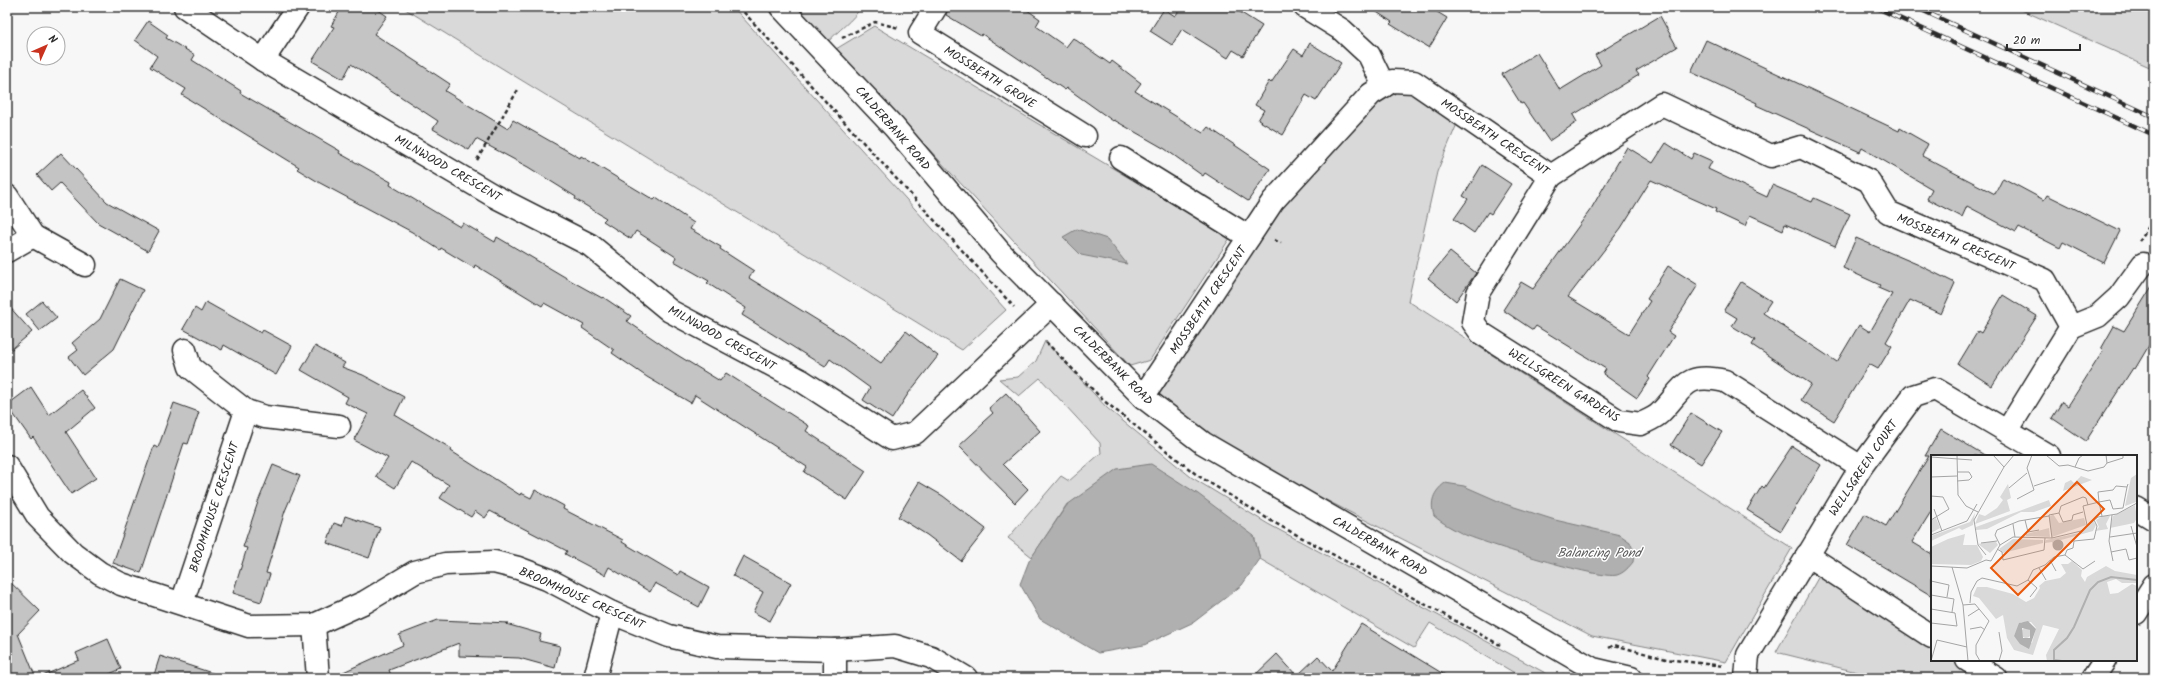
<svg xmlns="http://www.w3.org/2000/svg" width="2161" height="685" font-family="Kalam,sans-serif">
  <rect width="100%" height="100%" fill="#f7f7f7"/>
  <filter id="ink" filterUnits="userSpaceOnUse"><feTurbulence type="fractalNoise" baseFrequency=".025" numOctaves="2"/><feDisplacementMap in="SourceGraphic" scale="8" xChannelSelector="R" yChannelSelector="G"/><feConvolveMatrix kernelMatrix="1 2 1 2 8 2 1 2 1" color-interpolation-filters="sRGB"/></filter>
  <g filter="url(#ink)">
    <!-- green -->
    <g fill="#d9d9d9" stroke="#828282">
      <path d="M402 7H733L1006 310 962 350Z"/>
      <path d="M796 7H861C853 21 838 30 828 42Z"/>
      <path d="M2015 7H2154V69Z"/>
      <path d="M874 26 1230 238 1150 360 1130 366 836 49Z"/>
      <path d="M1413 89 1459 119 1437 172 1408 301 1792 548 1726 662 1592 636 1283 478 1203 432 1157 393 1280 200 1389 90Z"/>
      <path d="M1045 341 1107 408 1191 477 1268 524 1551 676 1563 674 1576 678H1523L1430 623 1414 648 1260 559 1254 536 1067 504 1032 557 1008 538 1061 476 1069 481 1101 453 1100 443 1040 378 1019 396 999 379 1018 377 1036 361Z"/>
      <path d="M1823 569 1932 640V660H1962L1989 678H1881L1776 652Z"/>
    </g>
    <!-- water -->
    <g fill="#b0b0b0" stroke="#7b7b7b">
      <path d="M1077 229 1107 239 1127 264 1081 255 1063 237Z"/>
      <path d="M1151 464 1198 494 1254 536 1260 559 1242 585 1194 622 1144 645 1098 653 1040 619 1020 584 1029 561 1067 505 1117 469Z"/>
      <path d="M1445 483 1464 486 1505 504 1555 520 1620 535 1630 542 1634 552 1633 562C1629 567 1624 573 1617 575 1598 580 1485 543 1463 534 1453 529 1442 523 1434 516 1430 502 1433 492 1445 483Z"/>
    </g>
    <!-- building -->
    <g fill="#c4c4c4" stroke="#2b2b2b">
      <path d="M342 7H374L387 16 374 34 450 84 445 91 508 129 513 120 580 158 581 156 654 200 656 198 694 223 690 229 721 247 720 249 754 271 749 278 838 333 881 363 906 331 938 356 908 394 892 419 863 400 870 388 830 359 825 367 742 315 746 308 707 283 709 281 674 261 676 257 636 231 631 239 603 221 606 218 575 199 576 197 528 167 476 139 469 150 433 129 438 121 351 64 343 79 312 61 334 27 331 26Z"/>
      <path d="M948 7H1023L1040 19 1036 26 1066 47 1073 38 1110 64 1112 61 1141 83 1135 91 1203 133 1208 127 1270 169 1248 201 1205 173 1203 176 1165 149 1114 120 1113 121 1067 88 1065 90 982 34 981 36 946 15Z"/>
      <path d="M1182 7H1232L1262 26 1243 56 1233 50 1228 58 1182 29 1172 45 1150 31 1164 9 1175 16Z"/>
      <path d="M1369 7H1429L1447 18 1429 48 1390 24 1392 22Z"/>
      <path d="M1660 16 1677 47 1636 71 1639 75 1573 115 1577 122 1549 141 1523 103 1521 104 1502 74 1537 53 1560 90 1601 65 1595 55Z"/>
      <path d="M148 21 168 35 166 38 195 55 192 60 241 91 240 93 340 151 339 153 391 182 390 185 460 227 463 223 495 242 497 237 575 283 602 298 603 297 631 316 627 321 674 353 720 381 726 373 809 426 806 431 866 471 847 500 804 472 807 467 695 395 691 403 647 377 612 353 614 350 582 328 584 325 544 303 542 306 475 265 474 268 441 248 440 250 412 232 320 183 297 169 299 167 182 95 186 89 150 67 157 56 135 40Z"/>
      <path d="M1706 40 1899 131 1900 128 1928 144 1922 156 1995 194 2003 178 2044 200 2047 195 2120 231 2104 263 2063 242 2060 248 2019 227 2016 232 1967 206 1962 217 1927 199 1932 189 1862 148 1860 152 1756 105 1757 103 1691 72Z"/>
      <path d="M1310 43 1341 63 1316 101 1306 95 1283 135 1258 120 1264 110 1255 105 1269 81 1271 83 1294 49 1303 55Z"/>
      <path d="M1666 143 1691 159 1694 153 1712 161 1708 169 1767 197 1772 185 1812 202 1814 198 1850 214 1835 246 1785 224 1783 230 1750 215 1745 226 1715 212 1716 209 1651 180 1621 228 1568 297 1629 334 1650 301 1647 299 1668 266 1698 285 1668 332 1674 336 1648 377 1650 379 1637 398 1603 374 1606 369 1536 326 1533 330 1503 310 1521 282 1533 289 1591 209 1627 147 1653 163Z"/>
      <path d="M61 153 107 202 159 231 148 251 98 223 60 183 51 191 37 175Z"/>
      <path d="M1482 165 1511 184 1491 214 1488 212 1474 233 1454 219 1468 199 1463 196Z"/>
      <path d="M1856 238 1919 265 1955 283 1941 314 1910 300 1886 342 1892 346 1878 369 1869 364 1834 421 1801 400 1811 384 1752 345 1755 340 1732 326 1737 318 1724 310 1741 282 1771 301 1763 313 1837 362 1859 325 1870 332 1892 294 1878 288 1880 285 1843 268Z"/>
      <path d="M1450 252 1476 273 1456 301 1428 278Z"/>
      <path d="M120 279 143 290 114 349 83 375 69 357 78 350 72 343 100 319Z"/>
      <path d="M2154 283V337L2135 369 2133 368 2086 441 2052 418 2062 402 2068 406 2103 351 2101 349 2114 326 2124 331Z"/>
      <path d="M2003 295 2037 316 1992 386 1958 364 1978 331 1981 333Z"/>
      <path d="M42 301 57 318 40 331 26 314Z"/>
      <path d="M206 302 261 333 263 330 292 346 276 375 224 345 222 350 183 329 195 308 201 312Z"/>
      <path d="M7 304 32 332 7 353Z"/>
      <path d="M315 346 345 363 342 367 363 375 404 397 395 415 452 449 451 451 520 495 521 493 531 498 535 490 564 506 563 509 623 540 622 542 678 575 680 571 709 587 699 607 655 583 650 592 609 567 605 575 565 554 567 551 490 511 485 518 475 511 471 517 440 498 449 485 411 462 395 488 376 476 388 458 354 440 368 414 345 403 348 397 301 370Z"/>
      <path d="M31 387 49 415 81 390 95 408 66 432 96 478 71 494 33 437 31 439 7 405Z"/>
      <path d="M1006 393 1040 431 1003 464 1028 489 1015 503 959 446 984 423 983 422 993 413 989 408Z"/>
      <path d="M174 403 199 412 188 444 184 443 141 573 113 563 154 446 158 448Z"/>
      <path d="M1691 413 1722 432 1701 464 1671 445Z"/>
      <path d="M1941 429 1986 456H1932V510L1912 542 1932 554V596L1847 545 1865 514 1886 526 1929 456H1925Z"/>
      <path d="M1792 446 1821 465 1781 531 1747 510 1762 486 1764 488Z"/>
      <path d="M273 465 300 476 285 511 266 573 270 574 261 602 233 593 247 548 243 547 258 502Z"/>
      <path d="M919 482 943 496 986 529 961 561 927 535 898 517Z"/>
      <path d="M345 516 380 528 369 558 327 543 334 523 342 526Z"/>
      <path d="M743 556 791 583 770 621 753 612 763 592 733 576Z"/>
      <path d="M7 579 40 611 18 634 36 678H7Z"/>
      <path d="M438 620 509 623 506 624 541 634 539 641 560 646 555 668 519 658 459 656V643L389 670 392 678H330L403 645 399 635Z"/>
      <path d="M1361 624 1450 678H1252L1277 654 1297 676 1318 656 1332 671Z"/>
      <path d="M108 639 121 669 100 678H38L79 660 76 653Z"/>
      <path d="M160 656 215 674 214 678H153Z"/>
    </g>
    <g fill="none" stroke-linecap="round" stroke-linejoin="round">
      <!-- minor casing -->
      <g stroke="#2b2b2b" stroke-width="25">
        <g id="minor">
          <path d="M185 7 263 60"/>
          <path d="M298 7 263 60 494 196 590 245 670 311 802 381 892 439 915 433 1052 304"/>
          <path d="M781 7 894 127 1000 252 1143 397 1203 443 1593 669 1631 678"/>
          <path d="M936 7 920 33 1085 136"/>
          <path d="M1305 7 1342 30 1369 55 1384 86"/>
          <path d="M1121 158 1249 237"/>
          <path d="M1551 176 1478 293 1473 322 1481 333 1619 421 1641 424C1647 421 1655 418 1660 413 1685 388 1683 372 1725 381L1861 467"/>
          <path d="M7 196 33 236 85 265"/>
          <path d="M7 251 33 236"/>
          <path d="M2071 327 2098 316 2119 297 2143 264"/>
          <path d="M185 350 190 367 246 411 265 417 339 426"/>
          <path d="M1143 397 1273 201 1371 94 1392 81 1414 82 1551 176 1662 104 1771 156 1801 147 1869 181 1888 212 2045 280 2071 327 2007 431"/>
          <path d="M7 466 38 517 73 553 100 573 121 584 249 626 314 625 365 602 415 572 445 564 494 562 518 568 547 579 612 613 669 636 717 647 835 650 895 646 931 657 966 678"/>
          <path d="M2136 508 2154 519"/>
          <path d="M1807 555 1932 637"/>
          <path d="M182 603 246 411"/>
          <path d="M2136 613 2154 585"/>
          <path d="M314 625 318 678"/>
          <path d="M1967 660 1996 678"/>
          <path d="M595 678 612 613"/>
          <path d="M835 678V650"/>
          <path d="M1746 678 1748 655 1861 467 1913 396 1935 389 2049 456"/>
          <path d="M2093 678 2105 660"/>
        </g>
      </g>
      <!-- path -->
      <g stroke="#2b2b2b" stroke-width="2.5" stroke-dasharray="4 3" stroke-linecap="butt">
        <path d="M739 7 1014 307"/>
        <path d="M842 38 875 22 899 28"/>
        <path d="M477 160 519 88"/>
        <path d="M1274 240 1281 243"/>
        <path d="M2139 241 2154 219"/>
        <path d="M1046 342 1103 400 1197 475 1273 522 1500 645"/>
        <path d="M1609 648 1614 645 1666 659 1723 666"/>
      </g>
      <!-- minor -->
      <use href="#minor" stroke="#fff" stroke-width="22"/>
      <!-- rail casing -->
      <g stroke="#2b2b2b" stroke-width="4.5">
        <g id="rail">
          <path d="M1875 7 2154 135"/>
          <path d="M1915 7 2154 117"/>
        </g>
      </g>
      <!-- rail -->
      <use href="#rail" stroke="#fff" stroke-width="3" stroke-dasharray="9" stroke-linecap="butt"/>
    </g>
  </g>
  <g text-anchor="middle" stroke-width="3" stroke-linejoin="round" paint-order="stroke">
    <!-- street labels -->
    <g font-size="12" fill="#2b2b2b" stroke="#fff">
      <text transform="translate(990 77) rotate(32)" y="4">MOSSBEATH GROVE</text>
      <text transform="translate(893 128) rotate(49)" y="4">CALDERBANK ROAD</text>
      <text transform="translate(1495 137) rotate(34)" y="4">MOSSBEATH CRESCENT</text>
      <text transform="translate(448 168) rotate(30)" y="4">MILNWOOD CRESCENT</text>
      <text transform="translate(1956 242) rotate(23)" y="4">MOSSBEATH CRESCENT</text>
      <text transform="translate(1208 300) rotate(-56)" y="4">MOSSBEATH CRESCENT</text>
      <text transform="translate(722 338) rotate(29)" y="4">MILNWOOD CRESCENT</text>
      <text transform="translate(1113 365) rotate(45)" y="4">CALDERBANK ROAD</text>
      <text transform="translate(1564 385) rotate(32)" y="4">WELLSGREEN GARDENS</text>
      <text transform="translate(1863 468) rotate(-56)" y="4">WELLSGREEN COURT</text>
      <text transform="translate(214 507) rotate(-72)" y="4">BROOMHOUSE CRESCENT</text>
      <text transform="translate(1380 546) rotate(30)" y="4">CALDERBANK ROAD</text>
      <text transform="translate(582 598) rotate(24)" y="4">BROOMHOUSE CRESCENT</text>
    </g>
    <!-- water labels -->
    <g font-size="13" font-style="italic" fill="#5a5a5a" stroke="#fff">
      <text x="1599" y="557">Balancing Pond</text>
    </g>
  </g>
  <!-- overview -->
  <g transform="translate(1931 455)">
    <rect width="206" height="206" fill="#f7f7f7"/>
    <path d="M206 19V44L205 47 194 51 200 23ZM150 21 161 25 132 36 134 28 140 25 143 28ZM77 29 80 43 76 45 79 56 44 69 48 59 54 61 66 53 72 45 69 42ZM118 45 120 51 103 57H90L56 74 45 75V72ZM204 50 206 63 203 68 179 73 182 61ZM44 58 42 70 31 75 28 73 0 86V81L39 67ZM122 59 128 68 153 63 155 70 121 82 118 62ZM172 61H179L175 69 177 74 164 76 168 72 165 65ZM5 63 9 73 0 78V65ZM162 66 165 70 162 76 123 87V94L121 87 114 88 115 85 148 78ZM118 73 119 82 95 81V79ZM34 79 32 90H46L52 102 50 106 40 110 0 109V92L17 84ZM82 84 112 85V88L72 98 68 94ZM58 87H65L67 90 59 98 47 89ZM141 106 151 115 150 121 154 127 156 122 175 111 184 116 206 120V128H191L185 124 176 127 179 139 187 138 201 129 206 131V206H116L115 200 128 174 112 170 102 200 83 195 76 183 72 160 65 164 48 143 42 141 46 132H56L82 139 95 147 103 143 109 133 108 131 114 126 129 123 135 118 130 109H137ZM90 167H100L105 173 101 188 83 181ZM90 178a5 5 0 1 1 10 0a5 5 0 1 1-10 0Z" fill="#d9d9d9" fill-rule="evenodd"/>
    <path d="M121.5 90a5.5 5.5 0 1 1 11 0a5.5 5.5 0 1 1-11 0ZM97 166 105 174 98 194 89 189 83 181 88 168ZM91 173 99 175V183H92Z" fill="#b0b0b0" fill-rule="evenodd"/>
    <path fill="none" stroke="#b0b0b0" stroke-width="2" d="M131 206 123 205V195L136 183 143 172 159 135 167 127 180 122 206 125M145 206H160"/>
    <path fill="none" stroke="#a5a5a5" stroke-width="1" d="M26 0 27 40 35 51 47 57M62 0 73 12M115 0 128 11 137 10 157 16 173 12 176 8 175 0M0 2 41 5M176 8 192 3V0M144 12 148 3 152 0M26 17H38L41 22 38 25 26 26M0 22 26 21M103 31 124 24M196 32 192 53 182 54 179 45 168 47 167 37 182 35 185 31 196 32 197 29M78 33 96 18M0 41 12 42 18 54 0 65M86 44 103 35 96 13 101 0M3 54 11 76M128 58 132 67 141 65 142 60 152 57M181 60 178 86 182 106M94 65 97 77 108 75M82 69 84 82M156 70 152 51 168 47 171 61M200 71 206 92M0 80 36 66 46 49M179 82 206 78M121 83 118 60 128 58 130 51 152 42 155 43 157 50M50 88 66 86M69 90 64 80 66 75 88 66 118 61M66 94 71 97 72 105 113 95 114 83M180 97 195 94 198 105 206 103M55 100 47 90 43 65 73 12 83 0M134 100 136 95 142 93 143 86 163 84 166 71 163 65M55 105 60 106 69 90 82 82 121 83 150 76 167 62 186 59 206 48M119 105 125 116M0 111 36 113 55 105M21 112 32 150 37 206M108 113 115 125M97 125 106 133 99 142M0 126 18 130 16 142M0 140 23 144 21 157M39 148 40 137 46 126 51 123 86 131 97 125 102 115 114 110 123 102 134 100 152 114 164 106M32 150 44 149 58 166 45 190V199L49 206M0 154 24 158 26 171 0 168M37 161 48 154M39 174 50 172 54 175M0 206 6 185 36 192M68 206 71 196 68 177"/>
    <path fill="#e8590c" fill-opacity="0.15" stroke="#e8590c" stroke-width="2" d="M146 27 173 54 87 140 60 113Z"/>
    <rect width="206" height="206" fill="none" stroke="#2b2b2b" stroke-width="2"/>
  </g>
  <!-- margin -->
  <rect width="2161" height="685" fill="none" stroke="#fff" stroke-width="24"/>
  <rect x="12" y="12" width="2137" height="661" fill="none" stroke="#2b2b2b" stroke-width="1.5" filter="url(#ink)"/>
  <!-- north arrow -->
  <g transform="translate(46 46) rotate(45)"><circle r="19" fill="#ffffff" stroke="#aaaaaa"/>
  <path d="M0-3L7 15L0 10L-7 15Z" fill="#c8321e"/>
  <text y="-6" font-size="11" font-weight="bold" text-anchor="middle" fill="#2b2b2b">N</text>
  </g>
  <!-- scale -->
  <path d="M2007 44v6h73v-6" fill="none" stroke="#2b2b2b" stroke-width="2"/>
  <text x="2013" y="44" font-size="12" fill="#2b2b2b" stroke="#ffffff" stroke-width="3" paint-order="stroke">20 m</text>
</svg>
